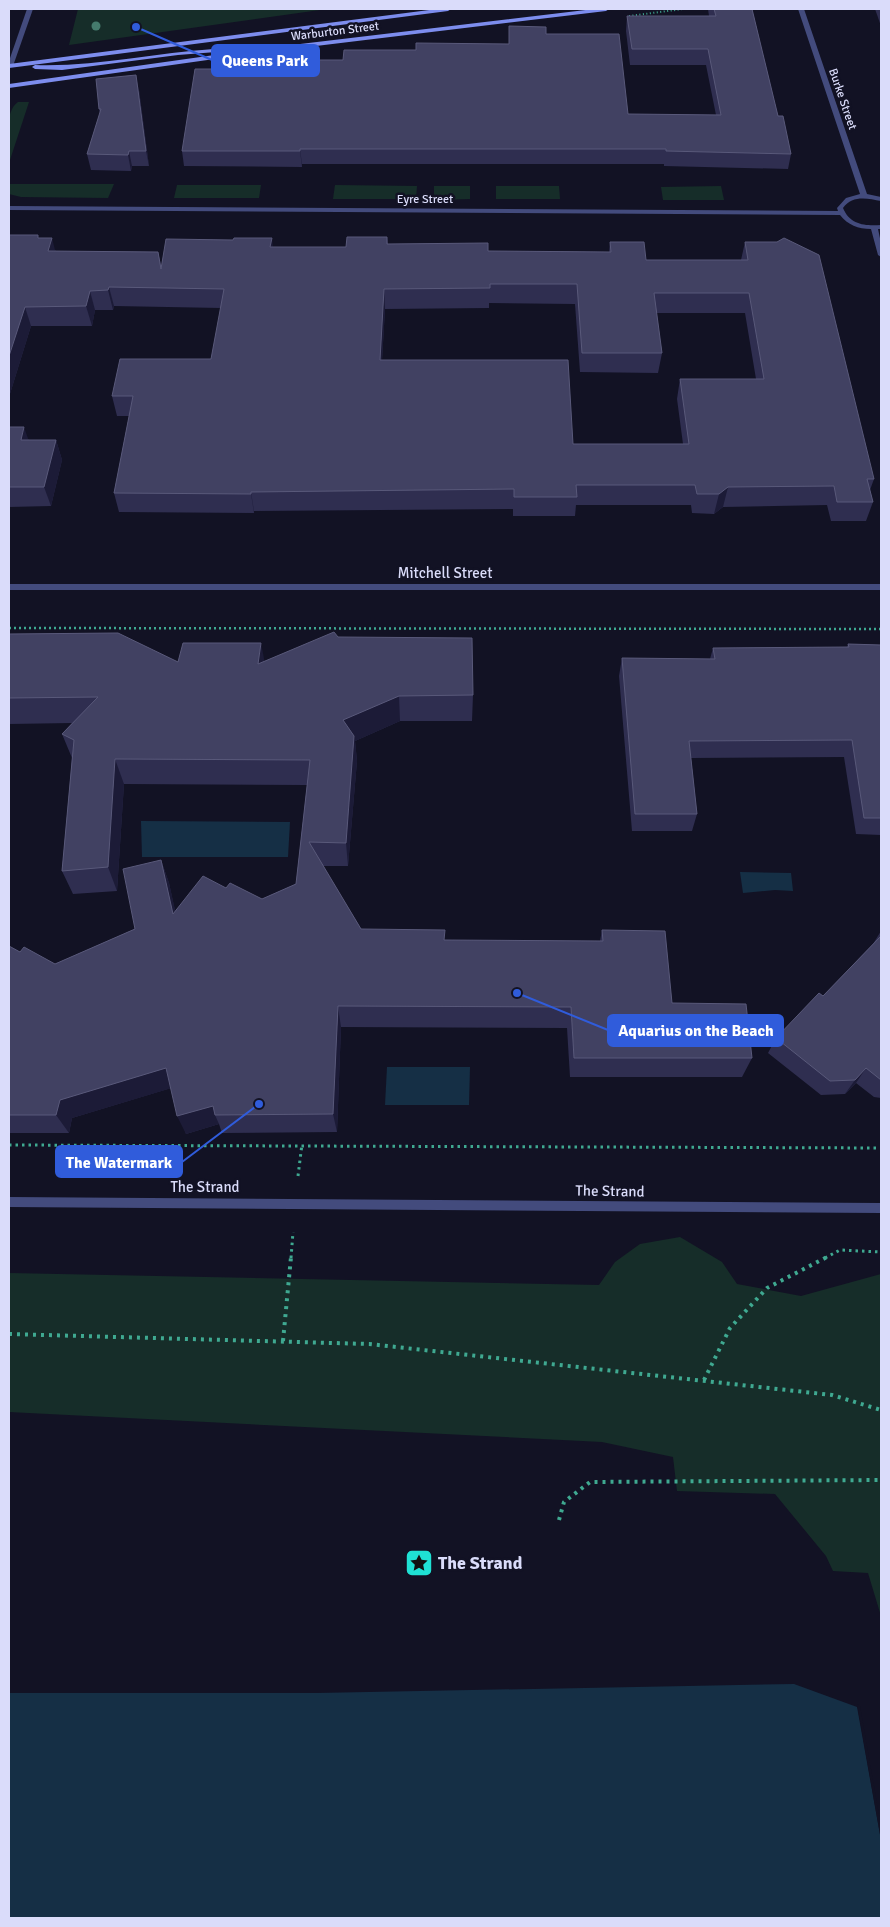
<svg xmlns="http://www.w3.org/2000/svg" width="890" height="1927" font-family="Signika,sans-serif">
  <rect width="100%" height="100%" fill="#121224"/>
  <!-- green -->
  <g fill="#162d29">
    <path d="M78 9H327L69 45Z"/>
    <path d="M18 102H29L9 163C9 147 3 112 18 102Z"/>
    <path d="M9 184H114L108 198 21 197 9 194Z"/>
    <path d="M177 185H261L259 198H174Z"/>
    <path d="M335 185 417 186 416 199H333Z"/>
    <path d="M434 186H470V199L434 200Z"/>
    <path d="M496 186H559L560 199H496Z"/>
    <path d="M721 186 724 200H663L661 187Z"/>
    <path d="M680 1237 722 1262 737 1284 801 1296 881 1274V1616L868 1573 833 1571 826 1556 775 1494 677 1491 673 1457 602 1442 9 1412V1273L599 1285 615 1262 640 1244Z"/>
  </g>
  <!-- water -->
  <g fill="#152f45">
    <path d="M141 821 290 822 288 857H142Z"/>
    <path d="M740 872 791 873 793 891 775 890 743 893Z"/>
    <path d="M387 1067H470L469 1105H385Z"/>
    <path d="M794 1684 857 1707 881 1840V1918H9V1693H317Z"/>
  </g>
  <!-- pier -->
  <path fill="#121224" d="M857 1704 860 1706 881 1826V1840Z"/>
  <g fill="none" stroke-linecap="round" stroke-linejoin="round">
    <!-- path-far3 -->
    <path stroke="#3fa991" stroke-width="2" stroke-dasharray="1 2.5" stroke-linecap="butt" d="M629 16 683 9"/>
    <!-- path-far2 -->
    <path stroke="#3fa991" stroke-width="2.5" stroke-dasharray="2 3" stroke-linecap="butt" d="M9 628 881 629"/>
    <!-- path-far1 -->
    <g stroke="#3fa991" stroke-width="3" stroke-dasharray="2.5 4" stroke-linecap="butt">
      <path d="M9 1145 881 1148"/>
      <path d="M298 1176 302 1144"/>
      <path d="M291 1258 293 1232"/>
      <path d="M825 1258 840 1250 881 1252"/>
    </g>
    <!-- path -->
    <g stroke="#3fa991" stroke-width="4" stroke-dasharray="3 5" stroke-linecap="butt">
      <path d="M9 1334 369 1344 832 1395 881 1410"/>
      <path d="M283 1341 291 1257"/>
      <path d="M704 1380 730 1328 767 1288 827 1257"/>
      <path d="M559 1520 564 1502 590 1482 881 1480"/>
    </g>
    <!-- service -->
    <path fill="#434b7d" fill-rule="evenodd" d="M27 9H33L13 66 9 67V61Z"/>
    <!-- minor -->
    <g fill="#434b7d" fill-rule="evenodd">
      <path d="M798 9H804L867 194 881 197V201C867 198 852 195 843 208 850 225 865 226 881 225V229H878L881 243V257L878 255 871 229C858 229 848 225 840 215L9 210V206L838 211 837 208 846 198 860 194Z"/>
      <rect x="9" y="584" width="872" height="6"/>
      <path d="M9 1197 881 1203V1213L9 1207Z"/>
    </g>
    <!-- secondary -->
    <g fill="#7d8dee" fill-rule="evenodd">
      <path d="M437 9H451L448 11 9 68V64Z"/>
      <path d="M594 9H609L606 11 250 54 9 88V84L250 50Z"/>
      <path d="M214 49 217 51 216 52 178 55 62 70 35 69 32 67 35 65C95 67 154 53 214 49Z"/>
    </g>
  </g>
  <!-- trees -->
  <circle fill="#457b6d" cx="96" cy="26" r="4.5"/>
  <!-- wall -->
  <g fill="#2f2e50" fill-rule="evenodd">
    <path d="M708 9H752L778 116 791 154 788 169 664 166V164H302V167L184 166 182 151 266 69 343 60 416 50 509 44V26L546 34 628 114 716 115 706 65H630L626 31 627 16H709Z"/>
    <path d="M875 9H881V26Z"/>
    <path d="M139 90 149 166H132L131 171 91 170 87 154 100 114 99 109Z"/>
    <path d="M9 235 39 238 56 251 158 252 161 265 273 247H346L387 237 388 244 488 251 609 252 610 242 646 260H741L745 242 874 479 870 490 873 502 866 521H831L827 505 723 507 714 514 692 513 691 505H576L575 516H513V509L254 511V513L119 512 114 493 129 416H117L112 396 211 359 221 308 114 306 113 310H95L92 326H31L9 397ZM489 303 575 304 580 372 658 373 662 353 656 313H745L756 379H680L677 399 683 444H573L382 360 385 309 489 308Z"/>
    <path d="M9 427 29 440H56L62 460 51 506 9 507Z"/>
    <path d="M9 634 178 662 265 661 338 637 473 695 472 721H400L355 741 357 761 348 866H323L361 929 445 940 600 941 602 930 672 1003 752 1058 742 1077H570L567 1028 341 1027 337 1132 222 1133 219 1124 186 1134 171 1088 72 1118 69 1133H9V946L20 952 55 964 135 929 161 860 169 883 175 911 226 888 262 899 296 884 307 785 124 784 117 891 73 894 62 871 72 758 62 734 72 723 9 724Z"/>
    <path d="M848 644 881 645V835L856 834 844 757 691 758 697 814 692 831H632L619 676 622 658 710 659 713 648 847 647Z"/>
    <path d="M881 931V1098L874 1097 856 1083 845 1094 821 1095 768 1053 776 1038 823 996 873 944Z"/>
  </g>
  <!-- shaded-wall -->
  <g fill="#1c1b37">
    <path d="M136 75 139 90 149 166 146 151Z"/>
    <path d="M300 149 302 164V167L300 151Z"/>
    <path d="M129 151 132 166 131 171 128 155Z"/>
    <path d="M52 238 57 258 48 251Z"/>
    <path d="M272 238 274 258 270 247Z"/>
    <path d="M109 287 114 306 113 310 108 290Z"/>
    <path d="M384 289 385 309 381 379 380 360Z"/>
    <path d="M90 291 95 310 92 326 86 306Z"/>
    <path d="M25 307 31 326 9 397V356Z"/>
    <path d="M24 427 31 447 21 440Z"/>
    <path d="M56 440 62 460 51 506 44 487Z"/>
    <path d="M728 487 723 507 714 514 719 494Z"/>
    <path d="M251 492 254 511V513L251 494Z"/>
    <path d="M261 643 266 669 258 664Z"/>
    <path d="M399 696 400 721 355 741 357 761 348 866 346 843 343 720Z"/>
    <path d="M115 759 124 784 117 891 108 867Z"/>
    <path d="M161 860 169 883 181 936 173 914Z"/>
    <path d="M338 1006 341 1027 337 1132 333 1114Z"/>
    <path d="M166 1068 175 1087 72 1118 69 1133 56 1115 60 1100Z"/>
    <path d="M866 1068 856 1083 845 1094 855 1080Z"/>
    <path d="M213 1106 215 1115 219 1124 186 1134 177 1116Z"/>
  </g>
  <!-- building -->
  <g fill="#414162" stroke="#59597a" fill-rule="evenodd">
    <path d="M714 9H752L778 116H783L791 154 666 151V149H300V151H182L195 69H266L267 62H275V60H343L344 50H416V43L509 44V26L546 27V34H619L628 114 721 115 708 49H632L627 16H716Z"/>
    <path d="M136 75 146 151H129L128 155 87 154 101 109H99L96 79Z"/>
    <path d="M9 235H38V238H52L48 251 158 252 161 269 166 239 233 240 234 238H272L270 247H346L347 237H387V244L488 243V251L611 252 610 242H644L646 260H748L745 242H777L784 238 819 255 874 479H867L873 502H837L834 486 728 487 719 494H697L695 485H576L577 497H514V489L251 492V494L114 493 133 396H112L120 359H211L224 289 109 287 108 290 90 291 86 306 25 307 9 356ZM490 284H577L582 353H662L654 293H749L764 379H680L689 444H573L568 360H380L384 289 490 288Z"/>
    <path d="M9 427H24L21 440H56L44 487H9Z"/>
    <path d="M334 632 338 637 472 638 473 695 399 696 343 720 354 736 346 843 309 842 361 929 445 930 444 940 603 941 602 930 665 931 672 1003 746 1004 752 1058H574L571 1007 338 1006 333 1114 215 1115 213 1106 177 1116 166 1068 60 1100 56 1115H9V946L20 952 24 947 55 964 135 929 123 869 161 860 173 914 203 876 226 888 230 883 262 899 296 884 310 760 115 759 108 867 62 871 74 740 62 734 98 697 9 698V634L118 633 178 662 183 643H261L258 664Z"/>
    <path d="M848 644 881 645V818H864L852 740 689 741 697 814H635L622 658 715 659 713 648 849 647Z"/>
    <path d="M881 936V1080L866 1068 855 1080 830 1081 776 1038 819 993 823 996Z"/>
  </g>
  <!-- icons -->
  <defs>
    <g id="sight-square" transform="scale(1.4375)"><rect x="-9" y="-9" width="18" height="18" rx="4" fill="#1fe1d4" stroke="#121224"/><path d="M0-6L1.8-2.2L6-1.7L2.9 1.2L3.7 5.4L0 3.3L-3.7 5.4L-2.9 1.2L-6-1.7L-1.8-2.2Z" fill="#111"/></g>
  </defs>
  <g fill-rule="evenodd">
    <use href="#sight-square" x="419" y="1563"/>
  </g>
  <g text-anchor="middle" stroke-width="5" stroke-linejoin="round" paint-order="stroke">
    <!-- far-street labels -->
    <g font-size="12" fill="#dadcfa" stroke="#121224">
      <text transform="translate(335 31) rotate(-7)" y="4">Warburton Street</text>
      <text transform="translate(843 99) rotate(71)" y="4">Burke Street</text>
      <text x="425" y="203">Eyre Street</text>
    </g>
    <!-- street labels -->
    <g font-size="15" fill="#dadcfa" stroke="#121224">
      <text x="445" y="578">Mitchell Street</text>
      <text x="205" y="1192">The Strand</text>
      <text transform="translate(610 1191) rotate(1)" y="5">The Strand</text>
    </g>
    <!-- near-poi labels -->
    <g font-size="18" font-weight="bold" fill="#dadcfa" stroke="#121224" text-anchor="start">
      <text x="438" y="1569">The Strand</text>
    </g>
  </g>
  <!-- callouts -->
  <path fill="none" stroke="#305cdb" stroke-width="2" d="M136 27L212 60M517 993L608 1030M259 1104L182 1162"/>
  <g fill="#305cdb" stroke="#121224" stroke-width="2">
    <circle cx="136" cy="27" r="5"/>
    <circle cx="517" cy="993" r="5"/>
    <circle cx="259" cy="1104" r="5"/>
  </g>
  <g fill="#305cdb" stroke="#305cdb" stroke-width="2">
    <rect x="212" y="45" width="107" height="31" rx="5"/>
    <rect x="608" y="1015" width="175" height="31" rx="5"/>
    <rect x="56" y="1146" width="126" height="31" rx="5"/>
  </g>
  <g font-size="16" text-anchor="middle" font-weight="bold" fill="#fff">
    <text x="265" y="66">Queens Park</text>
    <text x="696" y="1036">Aquarius on the Beach</text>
    <text x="119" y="1168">The Watermark</text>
  </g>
  <!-- border -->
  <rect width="890" height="1927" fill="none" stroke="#dadcfa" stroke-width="20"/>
</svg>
